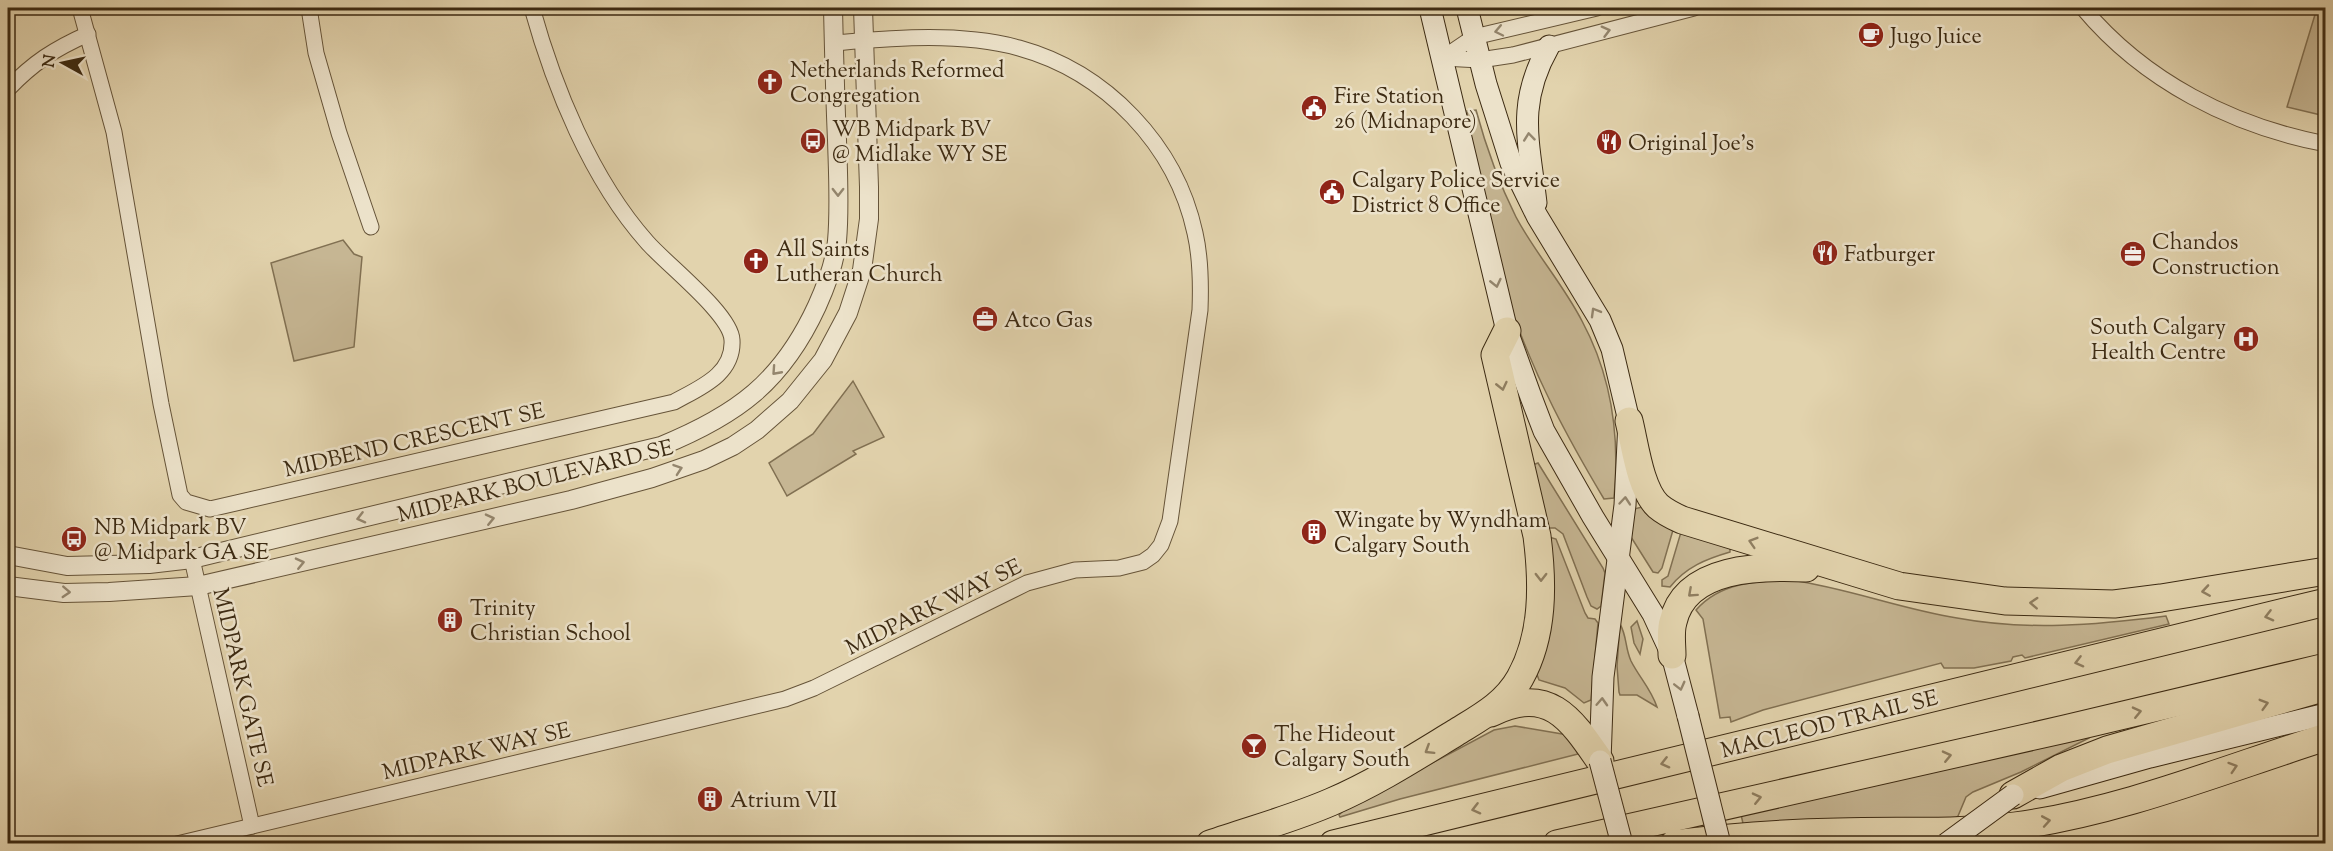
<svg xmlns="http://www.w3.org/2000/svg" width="2333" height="851" font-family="'Sorts Mill Goudy',serif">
  <rect width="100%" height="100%" fill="#e2d3ad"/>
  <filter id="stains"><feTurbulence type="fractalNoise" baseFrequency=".00333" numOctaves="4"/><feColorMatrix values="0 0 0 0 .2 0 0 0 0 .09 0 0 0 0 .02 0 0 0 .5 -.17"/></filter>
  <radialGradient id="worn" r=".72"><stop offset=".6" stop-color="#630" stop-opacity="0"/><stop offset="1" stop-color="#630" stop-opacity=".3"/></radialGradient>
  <!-- green -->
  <g fill="#c6b693" stroke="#817052" stroke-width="1.5">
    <path d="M2317 8H2325V116L2287 107Z"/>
    <path d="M1476 110C1486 147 1499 183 1516 217 1535 253 1563 284 1582 321 1611 375 1620 437 1614 498L1604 499C1567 437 1536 379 1512 311L1469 131 1467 111Z"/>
    <path d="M343 240 354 254 362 257 354 347 294 361 271 263Z"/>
    <path d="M853 381 884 437 853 451 856 454 787 496 769 463 813 434Z"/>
    <path d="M1538 463 1603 568 1605 573 1601 606 1597 609 1591 606 1587 597 1563 534 1555 528H1547L1530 466Z"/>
    <path d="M1642 507 1673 530 1662 568 1658 573 1653 572 1631 537 1634 509Z"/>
    <path d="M1681 532 1730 542V552C1706 559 1686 567 1670 587L1662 586V580L1668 576Z"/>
    <path d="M1549 537 1556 539 1585 613 1588 618 1595 619 1598 623 1591 700 1584 703 1565 688 1539 680 1536 672Z"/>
    <path d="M1791 580C1847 588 1901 609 1957 618 2027 631 2096 625 2166 616L2169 624 2025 658 2022 655 2013 657 2011 661 1974 668H1944L1941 663 1763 710 1731 722 1730 717 1720 718 1703 619 1696 610C1720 582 1757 581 1791 580Z"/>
    <path d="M1637 621 1643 639 1640 654 1634 643 1631 627Z"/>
    <path d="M1620 624C1627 636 1625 648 1631 661 1639 677 1651 689 1657 707L1637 695H1620L1619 692 1617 666Z"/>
    <path d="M1515 726 1568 735 1578 754 1400 799 1340 817 1339 815 1344 810 1494 730Z"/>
    <path d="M2088 732 2089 738 2021 772 1973 792 1966 797 1958 816 1943 826 1744 828 1740 810Z"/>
  </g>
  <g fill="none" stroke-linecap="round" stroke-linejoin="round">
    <!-- minor casing -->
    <g stroke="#665439" stroke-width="17">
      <g id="minor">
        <path d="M80 8 114 132 161 404 180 495 186 502 210 509 674 402C699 388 734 375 732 340 731 314 666 264 647 242 591 179 554 87 532 8"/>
        <path d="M309 8 316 53 339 133 371 227"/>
        <path d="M2083 8C2144 81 2232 126 2326 144"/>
        <path d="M1443 58 1480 60 1513 55 1694 8"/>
        <path d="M1443 58 1474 37 1597 8"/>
        <path d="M8 89C33 63 54 49 88 34"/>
        <path d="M192 559 252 826"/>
        <path d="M177 844 785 699 814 688 1027 583 1075 570 1119 568 1143 562 1153 555 1161 545 1170 521 1200 310C1201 284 1201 259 1195 233 1176 145 1106 72 1019 48 960 32 894 38 834 43"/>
      </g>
    </g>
    <!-- tertiary casing -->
    <g stroke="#665439" stroke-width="20">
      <g id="tertiary">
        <path d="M8 555 67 566 149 564 192 559 661 446C737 415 782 382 817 306 826 286 835 263 837 241 840 208 838 174 837 140 835 96 834 52 833 8"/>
        <path d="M8 586 64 593 109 592 198 586 571 500 652 478 704 460 733 446 757 430 790 401 823 360 848 313 862 270 869 219V187L863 8"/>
      </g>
    </g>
    <!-- secondary casing -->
    <g stroke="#3c2a12" stroke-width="23">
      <g id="secondary">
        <path d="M1430 8 1507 331 1531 397 1544 431 1593 517 1653 614 1672 655 1688 716"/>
        <path d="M1467 8 1486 84 1511 163 1537 216 1600 320 1612 349 1629 421 1625 505 1603 677 1600 761"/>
        <path d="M1536 203C1529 141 1516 104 1549 46"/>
        <path d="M2040 788 2150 757 2326 714"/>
      </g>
    </g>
    <!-- motorway casing -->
    <g stroke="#3c2a12" stroke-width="29">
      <g id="motorway">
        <path d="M1629 421C1635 445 1640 489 1658 506 1665 512 1673 516 1682 520L1899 586 2005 601 2114 604 2161 598 2326 571"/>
        <path d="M1672 655C1672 645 1670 632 1673 622 1685 566 1762 566 1806 568"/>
        <path d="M1491 713C1548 685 1570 717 1600 761"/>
        <path d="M2013 795 2061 768 2107 750 2326 687"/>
        <path d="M1210 844C1250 830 1292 819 1331 802 1375 783 1414 758 1455 733 1479 718 1505 705 1520 678 1544 635 1543 583 1537 536L1495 355 1507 331"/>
        <path d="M1333 844 2326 602"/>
        <path d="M1557 844 2065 729 2326 667"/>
        <path d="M1674 844C1728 837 1783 833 1838 832 1897 830 1956 834 2015 826 2120 812 2225 769 2326 737"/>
      </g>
    </g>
    <!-- minor -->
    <use href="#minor" stroke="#ece2ca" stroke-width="15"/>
    <!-- tertiary -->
    <use href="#tertiary" stroke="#ece2ca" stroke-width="18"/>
    <!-- secondary -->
    <use href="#secondary" stroke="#ece2ca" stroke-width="21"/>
    <!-- motorway -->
    <use href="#motorway" stroke="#e2d3ad" stroke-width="27"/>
    <!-- secondary-bridge casing -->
    <g stroke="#3c2a12" stroke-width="23" stroke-linecap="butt">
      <g id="secondary-bridge">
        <path d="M1688 716 1720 844"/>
        <path d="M1600 761 1622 844"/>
        <path d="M1946 844 2013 795"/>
      </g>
    </g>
    <!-- secondary-bridge -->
    <use href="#secondary-bridge" stroke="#ece2ca" stroke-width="21"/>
  </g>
  <!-- one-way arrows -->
  <defs><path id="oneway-chevron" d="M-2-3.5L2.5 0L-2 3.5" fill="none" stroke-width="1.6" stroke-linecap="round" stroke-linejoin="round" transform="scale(1.5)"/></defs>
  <g stroke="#94866e">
    <use href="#oneway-chevron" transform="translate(1499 31) rotate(168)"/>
    <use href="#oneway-chevron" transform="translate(1606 31) rotate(-15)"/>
    <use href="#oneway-chevron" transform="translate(1529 137) rotate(-96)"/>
    <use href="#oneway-chevron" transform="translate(838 192) rotate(90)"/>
    <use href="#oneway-chevron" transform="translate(1496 283) rotate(77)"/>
    <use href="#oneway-chevron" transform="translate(1595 312) rotate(-120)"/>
    <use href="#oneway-chevron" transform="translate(776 371) rotate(132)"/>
    <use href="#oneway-chevron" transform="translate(678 469) rotate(-19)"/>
    <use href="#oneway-chevron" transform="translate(1625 501) rotate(-85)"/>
    <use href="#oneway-chevron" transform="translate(361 518) rotate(166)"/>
    <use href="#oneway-chevron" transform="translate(490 519) rotate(-13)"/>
    <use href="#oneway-chevron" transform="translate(300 563) rotate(-13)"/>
    <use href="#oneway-chevron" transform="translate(66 592) rotate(3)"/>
    <use href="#oneway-chevron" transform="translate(1680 686) rotate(76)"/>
    <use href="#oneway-chevron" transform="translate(1602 702) rotate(-87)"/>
  </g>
  <g stroke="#8f7e60">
    <use href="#oneway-chevron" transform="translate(1502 386) rotate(77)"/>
    <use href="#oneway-chevron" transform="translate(1753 542) rotate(-163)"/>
    <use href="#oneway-chevron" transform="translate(1541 577) rotate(90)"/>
    <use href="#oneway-chevron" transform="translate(2206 591) rotate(171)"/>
    <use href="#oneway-chevron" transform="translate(1692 593) rotate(138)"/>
    <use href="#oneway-chevron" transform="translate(2034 603) rotate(-177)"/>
    <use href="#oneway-chevron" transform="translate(2269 616) rotate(166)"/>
    <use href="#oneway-chevron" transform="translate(2079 662) rotate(166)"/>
    <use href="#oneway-chevron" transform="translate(2264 704) rotate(-16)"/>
    <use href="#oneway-chevron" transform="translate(2137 712) rotate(-13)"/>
    <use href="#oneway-chevron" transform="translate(1429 750) rotate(148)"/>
    <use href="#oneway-chevron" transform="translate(1947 756) rotate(-13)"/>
    <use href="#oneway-chevron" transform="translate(1665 763) rotate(166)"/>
    <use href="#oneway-chevron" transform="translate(2233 767) rotate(-18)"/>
    <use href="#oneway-chevron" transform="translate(1757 798) rotate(-13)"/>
    <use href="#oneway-chevron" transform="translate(1476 809) rotate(166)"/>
    <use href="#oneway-chevron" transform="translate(2046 821) rotate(-10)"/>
  </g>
  <!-- icons -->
  <defs>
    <g id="cafe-disc" transform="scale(1.35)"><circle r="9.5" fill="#8f2418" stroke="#ece2ca"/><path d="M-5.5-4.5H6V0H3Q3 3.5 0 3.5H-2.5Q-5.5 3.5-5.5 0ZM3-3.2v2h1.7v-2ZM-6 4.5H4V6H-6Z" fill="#fff"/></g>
    <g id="church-disc" transform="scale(1.35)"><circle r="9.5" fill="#8f2418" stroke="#ece2ca"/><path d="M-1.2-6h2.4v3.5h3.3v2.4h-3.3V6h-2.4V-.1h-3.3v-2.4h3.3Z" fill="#fff"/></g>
    <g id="civic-disc" transform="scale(1.35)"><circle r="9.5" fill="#8f2418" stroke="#ece2ca"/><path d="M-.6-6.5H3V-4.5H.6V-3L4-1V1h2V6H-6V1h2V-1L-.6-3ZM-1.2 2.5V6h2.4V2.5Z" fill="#fff"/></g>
    <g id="bus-disc" transform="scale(1.35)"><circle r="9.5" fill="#8f2418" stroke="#ece2ca"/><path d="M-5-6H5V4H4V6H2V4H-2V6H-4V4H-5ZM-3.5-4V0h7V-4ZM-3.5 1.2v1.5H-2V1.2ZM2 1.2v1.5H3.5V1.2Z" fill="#fff"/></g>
    <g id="restaurant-disc" transform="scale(1.35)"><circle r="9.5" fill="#8f2418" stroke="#ece2ca"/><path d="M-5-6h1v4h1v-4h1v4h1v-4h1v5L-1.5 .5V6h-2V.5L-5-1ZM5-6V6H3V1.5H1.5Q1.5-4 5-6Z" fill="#fff"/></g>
    <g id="office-disc" transform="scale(1.35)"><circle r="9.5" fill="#8f2418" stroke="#ece2ca"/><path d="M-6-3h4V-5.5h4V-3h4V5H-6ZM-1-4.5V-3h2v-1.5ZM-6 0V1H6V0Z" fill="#fff"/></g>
    <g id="hospital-disc" transform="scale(1.35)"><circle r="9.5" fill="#8f2418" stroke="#ece2ca"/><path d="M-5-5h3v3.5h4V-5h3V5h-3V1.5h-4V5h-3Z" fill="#fff"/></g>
    <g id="building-disc" transform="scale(1.35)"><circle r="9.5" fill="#8f2418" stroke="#ece2ca"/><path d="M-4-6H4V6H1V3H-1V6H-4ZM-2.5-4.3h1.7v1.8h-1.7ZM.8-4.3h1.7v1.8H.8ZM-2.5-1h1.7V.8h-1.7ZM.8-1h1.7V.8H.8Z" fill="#fff"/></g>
    <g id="bar-disc" transform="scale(1.35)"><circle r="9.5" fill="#8f2418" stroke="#ece2ca"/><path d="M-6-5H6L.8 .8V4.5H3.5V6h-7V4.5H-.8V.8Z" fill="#fff"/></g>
  </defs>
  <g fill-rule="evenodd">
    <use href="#cafe-disc" x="1871" y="35"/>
    <use href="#church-disc" x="770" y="82"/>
    <use href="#civic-disc" x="1314" y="108"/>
    <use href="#bus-disc" x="813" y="141"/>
    <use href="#restaurant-disc" x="1609" y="142"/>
    <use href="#civic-disc" x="1332" y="192"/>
    <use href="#restaurant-disc" x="1825" y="253"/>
    <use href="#office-disc" x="2133" y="254"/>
    <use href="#church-disc" x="756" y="261"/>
    <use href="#office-disc" x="985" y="319"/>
    <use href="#hospital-disc" x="2246" y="339"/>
    <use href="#building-disc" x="1314" y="532"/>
    <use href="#bus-disc" x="74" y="539"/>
    <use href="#building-disc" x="450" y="620"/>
    <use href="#bar-disc" x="1254" y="746"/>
    <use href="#building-disc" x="710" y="799"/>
  </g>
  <g text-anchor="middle" stroke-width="5" stroke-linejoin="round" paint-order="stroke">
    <!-- poi labels -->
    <g font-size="22" fill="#3c2a12" stroke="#ece2ca" text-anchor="start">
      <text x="1890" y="43">Jugo Juice</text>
      <text x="790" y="77">Netherlands Reformed<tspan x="790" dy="25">Congregation</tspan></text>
      <text x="1334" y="103">Fire Station<tspan x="1334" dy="25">26 (Midnapore)</tspan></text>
      <text x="832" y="136">WB Midpark BV<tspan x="832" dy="25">@ Midlake WY SE</tspan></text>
      <text x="1628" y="150">Original Joe's</text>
      <text x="1352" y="187">Calgary Police Service<tspan x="1352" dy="25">District 8 Office</tspan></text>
      <text x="2152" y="249">Chandos<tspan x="2152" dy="25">Construction</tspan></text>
      <text x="776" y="256">All Saints<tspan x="776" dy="25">Lutheran Church</tspan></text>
      <text x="1844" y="261">Fatburger</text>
      <text x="1004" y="327">Atco Gas</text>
      <text x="2226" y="334" text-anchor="end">South Calgary<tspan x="2226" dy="25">Health Centre</tspan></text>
      <text x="1334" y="527">Wingate by Wyndham<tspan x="1334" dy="25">Calgary South</tspan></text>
      <text x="94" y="534">NB Midpark BV<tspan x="94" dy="25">@ Midpark GA SE</tspan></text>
      <text x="470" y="615">Trinity<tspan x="470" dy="25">Christian School</tspan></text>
      <text x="1274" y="741">The Hideout<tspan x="1274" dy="25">Calgary South</tspan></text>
      <text x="730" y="807">Atrium VII</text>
    </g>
    <!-- street labels -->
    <g font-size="22" fill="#3c2a12" stroke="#ece2ca">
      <text transform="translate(414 439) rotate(-13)" y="8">MIDBEND CRESCENT SE</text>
      <text transform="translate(535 480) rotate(-14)" y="8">MIDPARK BOULEVARD SE</text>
      <text transform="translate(933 606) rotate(-26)" y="8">MIDPARK WAY SE</text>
      <text transform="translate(244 687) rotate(77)" y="8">MIDPARK GATE SE</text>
      <text transform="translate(1829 723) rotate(-14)" y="8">MACLEOD TRAIL SE</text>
      <text transform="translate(476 750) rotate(-13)" y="8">MIDPARK WAY SE</text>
    </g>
  </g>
  <!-- margin -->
  <rect width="2333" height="851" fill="none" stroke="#e2d3ad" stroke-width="30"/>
  <rect x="9" y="9" width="2315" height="833" fill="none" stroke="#3c2a12" stroke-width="3"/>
  <rect x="15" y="15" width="2303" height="821" fill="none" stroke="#3c2a12" stroke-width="1.5"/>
  <!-- north arrow -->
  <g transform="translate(63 63) rotate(278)" stroke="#ece2ca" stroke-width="4.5" paint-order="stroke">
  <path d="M0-4.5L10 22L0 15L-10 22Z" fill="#3c2a12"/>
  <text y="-9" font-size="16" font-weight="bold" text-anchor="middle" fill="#3c2a12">N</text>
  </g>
  <rect width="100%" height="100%" filter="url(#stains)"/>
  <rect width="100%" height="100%" fill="url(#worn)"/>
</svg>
